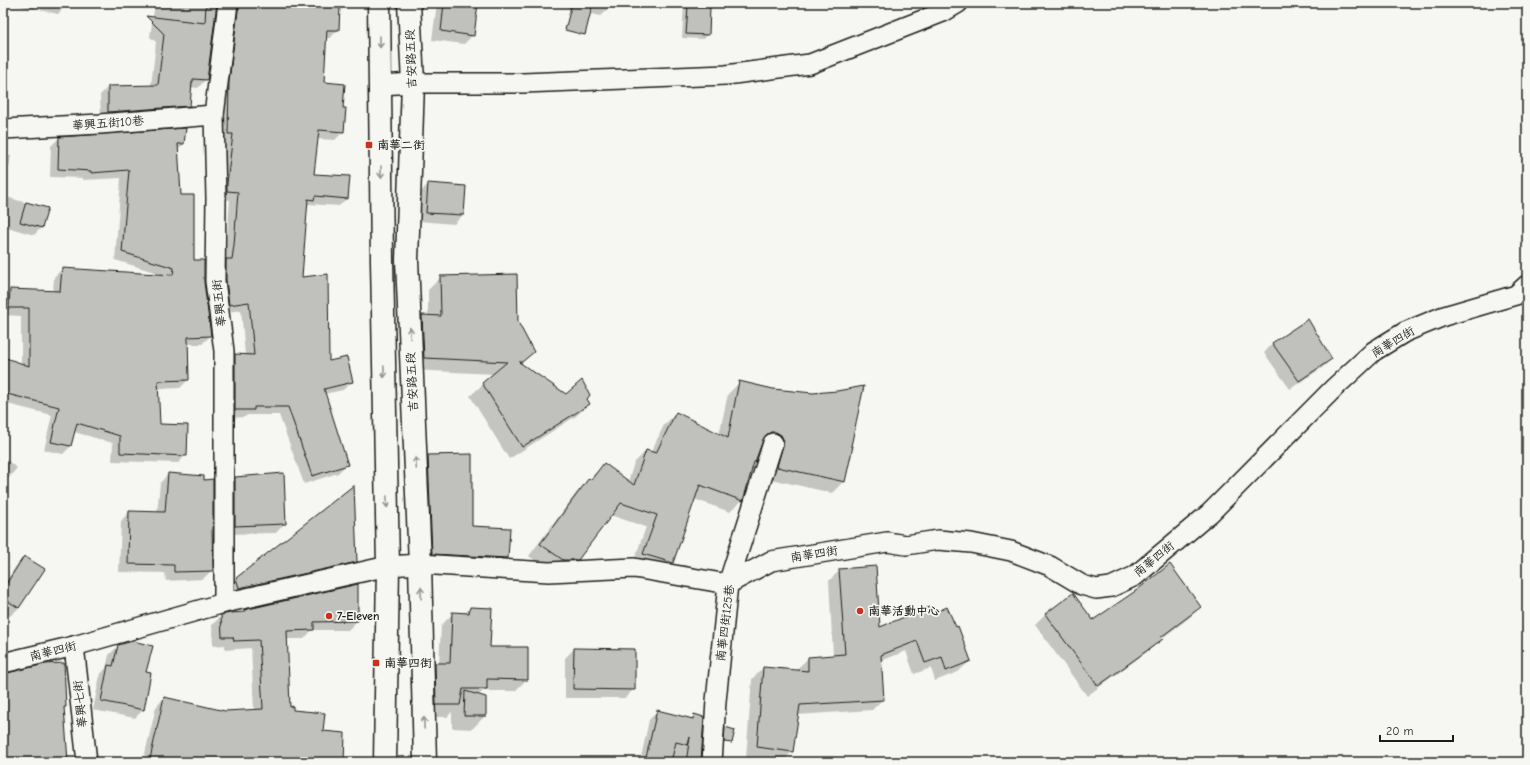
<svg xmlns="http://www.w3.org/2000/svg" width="1530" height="765" font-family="'Comic Neue','LXGW WenKai TC',sans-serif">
  <rect width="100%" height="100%" fill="#f6f6f2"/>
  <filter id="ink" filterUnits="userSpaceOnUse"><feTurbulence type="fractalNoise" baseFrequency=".025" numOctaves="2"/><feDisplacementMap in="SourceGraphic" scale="8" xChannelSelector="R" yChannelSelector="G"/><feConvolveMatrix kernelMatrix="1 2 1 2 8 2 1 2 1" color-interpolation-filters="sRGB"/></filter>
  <g filter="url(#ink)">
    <!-- shadow -->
    <g fill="#0003">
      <path d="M8 3H40L34 9Z"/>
      <path d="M42 3H64L62 10 58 14 40 10Z"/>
      <path d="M155 3H216L206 79 198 88 190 87 189 105 181 114 101 120 100 95 108 87 151 86 156 42 150 37Z"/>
      <path d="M227 3H337L338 30 330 38H325L323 83 342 109 343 132 335 140 317 139 313 175 347 198 339 206 309 204 306 207 301 279 328 362 352 381 343 390 324 394 347 464 338 473 304 484 279 415H247L245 417 227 418V363L235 355H245L241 310 221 313 218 269 225 262 230 200 219 199V192L225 142 220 141Z"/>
      <path d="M437 3H477L473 35 464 44 432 40Z"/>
      <path d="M570 3H611L610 7 601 16 568 9Z"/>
      <path d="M684 3H710L708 34 704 39 682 38Z"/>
      <path d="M59 138 183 144 178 150 180 196 193 261 203 282 210 336 202 344H187L188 380 180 388 158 389 159 425 186 455 178 463 112 461 113 443 74 432 71 446 63 454 44 450 52 415 3 403V358L21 364V316L3 315V298L11 290 53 292 54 277 62 269 164 275 115 260 121 178 83 180V178L50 177 51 146Z"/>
      <path d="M3 155 11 156 9 167 3 174Z"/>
      <path d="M428 184 465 186 463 215 454 224 418 221 420 193Z"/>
      <path d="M3 196 47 209 41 228 34 235 3 226Z"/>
      <path d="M441 277 517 322 532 352 520 364 566 395 586 399 589 404 576 416 509 459 470 396 494 374 411 370 410 329 422 316H428V290Z"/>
      <path d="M1307 320 1331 359 1322 368 1290 389 1264 353 1272 344Z"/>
      <path d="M740 382 850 446 844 481 832 493 766 478 764 444H760L753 463 742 500 730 512 694 499 672 563 660 575 632 566 646 527 610 515 577 559 565 571 550 572 529 556 577 492 604 464 628 482 634 463 646 451 651 452 664 425 676 413 719 435 728 394Z"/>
      <path d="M428 456 471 527 509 529 507 558 498 567 424 562 420 464Z"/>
      <path d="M3 457 17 468 3 485Z"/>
      <path d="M168 474 212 570 203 579 166 581 165 573 119 572 121 521 129 512 157 513 160 483Z"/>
      <path d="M235 478 284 524 276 533 227 534V487Z"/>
      <path d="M24 557 43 569 19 608 10 616 3 612V586L16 566Z"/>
      <path d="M356 561 347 570 230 596 228 588 237 579Z"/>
      <path d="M840 570 879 628 931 615 970 661 958 672 935 681 931 668 914 674 906 651 881 661 883 699 872 710 797 715 792 752 782 762 746 758 752 679 763 668 797 671V669L808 658 833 656 829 581Z"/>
      <path d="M1200 607 1189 618 1161 639 1151 649 1087 696 1035 625 1046 614 1093 621Z"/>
      <path d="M470 608 489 648 527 679 515 691H483L478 696 485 716 472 729 452 728V712L447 717H424L423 676 435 664H439L441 626 453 613 464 614Z"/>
      <path d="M245 611 357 621 348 630H312L304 639H287L290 708 322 732 343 762H143L156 707 164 698 225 712 254 710 251 648 225 650V645L213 646 212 625 221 616 242 613Z"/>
      <path d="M118 646 145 673 144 709 135 718 93 710 100 675 106 668 109 655Z"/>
      <path d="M574 649 634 689 625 698H565V658Z"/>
      <path d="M657 711 690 719 694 716 700 762H640L649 720Z"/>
    </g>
    <!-- building -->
    <g fill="#c0c0bd" stroke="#1c1c1c">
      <path d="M206 3H217L207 80 193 79V82H192L190 106 108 112V86L158 85 164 34 146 16 205 23Z"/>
      <path d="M239 3 340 6 339 30H327L324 82 345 84 343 108H346L344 132 319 130 314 174 350 176 348 199 315 196 314 200 308 199 302 277 328 274 329 361 347 357 353 382 324 389 348 465 312 476 288 407H254V410H235V354L254 355 249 302 229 305 226 280V259H232L234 245 238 192 227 191V183L233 134H228L229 81Z"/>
      <path d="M444 3H478L474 36 441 31Z"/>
      <path d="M572 3H593L585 35 565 30Z"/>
      <path d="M688 6 710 7 709 35 686 34Z"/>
      <path d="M186 128 184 144H178L181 195H194V260H204V282L211 336 188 337 189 380 158 381 160 424 188 425 187 456 120 453V436L77 423 71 446 51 442 59 407 3 393V357L29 366V308H9L10 289 60 291 62 268 173 275 174 268 122 252 129 170 91 173V171L58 169 59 137Z"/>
      <path d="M428 183 466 186 464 215 426 213Z"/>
      <path d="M26 202 48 208 42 228 20 222Z"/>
      <path d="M517 274 518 322 534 352 522 362H519L566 394 582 380 590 395 587 399 590 404 522 447 482 383 507 362 424 358 422 315 441 316 440 276Z"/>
      <path d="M1308 319 1332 359 1299 381 1272 343Z"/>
      <path d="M739 381 773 389 813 393 837 391 864 386 851 446H853L845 482 777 467 784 441 781 435 776 432H771L766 435 763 440 755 462H754L743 501 700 485 673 563 643 554 657 515 621 503 578 560H563L540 544 589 478 591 480 604 463 634 485 646 450 656 453 676 412 728 438Z"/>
      <path d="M472 454V526L510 528 508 558 432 554 428 455Z"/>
      <path d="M168 473 204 476V480L213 479V527H212L213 571 174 572V565L128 564 129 511 165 512Z"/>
      <path d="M284 473 286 524 235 526V477Z"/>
      <path d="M354 485 357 562 239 588 236 578Z"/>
      <path d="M24 556 45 569 19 608 3 598V589Z"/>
      <path d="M1170 564 1201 607 1161 637 1163 639 1098 686 1045 614 1073 593 1093 620 1137 590Z"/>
      <path d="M876 566 880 627 929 607 932 614 947 607 956 627 958 626 971 661 946 671 942 657 925 663 917 641 881 655 884 700 800 705 793 752 757 747 763 667 808 671V657L845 654 839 569Z"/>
      <path d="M358 584V621L314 622V630L287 631 290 707 293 706V710L325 713 323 731 345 733 344 762H163L150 759 164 697 225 711 263 709 259 640 234 641 233 637H222L221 615 230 613 245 612 244 610Z"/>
      <path d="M470 607 492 608 490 647H528V680L487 679V689H463L460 705H436L435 663H450L452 612 469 613Z"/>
      <path d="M133 641 153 646 146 672 151 673 144 710 101 701 108 665 113 666 118 645Z"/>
      <path d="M574 648 635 649V690L573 689Z"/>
      <path d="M64 663 66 707H64L68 762H3V674L45 664Z"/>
      <path d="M465 691 486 697V716H464Z"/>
      <path d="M657 710 693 719 694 714 704 717 701 762H686L690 737 688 745 676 742 671 762H645Z"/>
      <path d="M725 727 735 730 732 743 724 742Z"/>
    </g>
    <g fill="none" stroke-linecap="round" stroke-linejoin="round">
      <!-- street casing -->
      <g stroke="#1c1c1c" stroke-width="22">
        <g id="street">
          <path d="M381 85 413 83H523L726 75 810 64 943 12 958 3"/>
          <path d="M3 129 100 124 214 115"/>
          <path d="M224 603V351L215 281 216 198 214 115 228 3"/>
          <path d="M74 646 87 762"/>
          <path d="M3 663 74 646 224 603 388 566 420 564 549 572 634 568 728 584 771 561 887 542 906 545 938 540 971 543 1011 551 1050 566 1082 585 1096 589 1111 587 1135 576 1210 513 1334 388 1374 351 1405 332 1444 316 1516 295 1527 285"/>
          <path d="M712 762 716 701 728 584 773 443"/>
        </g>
      </g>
      <!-- primary casing -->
      <g stroke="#1c1c1c" stroke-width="25">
        <g id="primary">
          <path d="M379 3 382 261 388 566 385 762"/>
          <path d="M409 3 413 83 407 260 420 564 425 762"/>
        </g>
      </g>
      <!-- street -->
      <use href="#street" stroke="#f6f6f2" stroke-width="19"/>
      <!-- primary -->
      <use href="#primary" stroke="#f6f6f2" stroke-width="22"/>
    </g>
    <!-- one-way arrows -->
    <defs><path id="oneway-shaft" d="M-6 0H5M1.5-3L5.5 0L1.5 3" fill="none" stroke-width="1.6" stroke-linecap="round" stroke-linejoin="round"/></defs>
    <g stroke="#949492">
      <use href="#oneway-shaft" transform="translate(380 42) rotate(89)"/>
      <use href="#oneway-shaft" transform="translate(381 172) rotate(90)"/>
      <use href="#oneway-shaft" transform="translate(410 333) rotate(-93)"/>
      <use href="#oneway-shaft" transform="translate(384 372) rotate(89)"/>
      <use href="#oneway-shaft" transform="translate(416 463) rotate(-93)"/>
      <use href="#oneway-shaft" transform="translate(387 502) rotate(89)"/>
      <use href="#oneway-shaft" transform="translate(421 593) rotate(-91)"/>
      <use href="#oneway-shaft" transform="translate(424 723) rotate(-91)"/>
    </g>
  </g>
  <!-- markers -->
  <g fill="#c8321e" stroke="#f6f6f2" stroke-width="1.5">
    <rect x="365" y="141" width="8" height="8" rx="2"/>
    <circle cx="860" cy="611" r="4"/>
    <circle cx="329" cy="616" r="4"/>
    <rect x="372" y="659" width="8" height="8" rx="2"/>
  </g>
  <g text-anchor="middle" stroke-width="3.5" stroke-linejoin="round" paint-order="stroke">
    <!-- street labels -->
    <g font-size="12" fill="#1c1c1c" stroke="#f6f6f2">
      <text transform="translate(411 59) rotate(-92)" y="4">吉安路五段</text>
      <text transform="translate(108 123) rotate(-4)" y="4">華興五街10巷</text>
      <text transform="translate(219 303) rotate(-96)" y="4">華興五街</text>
      <text transform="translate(1393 342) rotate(-31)" y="4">南華四街</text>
      <text transform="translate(412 382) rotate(-93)" y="4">吉安路五段</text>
      <text transform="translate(814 554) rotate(-9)" y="4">南華四街</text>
      <text transform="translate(1154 559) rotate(-39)" y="4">南華四街</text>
      <text transform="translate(725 623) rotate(-83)" y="4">南華四街125巷</text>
      <text transform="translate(53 651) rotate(-14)" y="4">南華四街</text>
      <text transform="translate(80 704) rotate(-96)" y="4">華興七街</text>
    </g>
    <!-- poi labels -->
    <g font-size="12" font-weight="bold" fill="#1c1c1c" stroke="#f6f6f2" text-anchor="start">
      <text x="377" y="149">南華二街</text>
      <text x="868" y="615">南華活動中心</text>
      <text x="337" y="620">7-Eleven</text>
      <text x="384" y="667">南華四街</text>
    </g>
  </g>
  <!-- margin -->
  <rect width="1530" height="765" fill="none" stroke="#f6f6f2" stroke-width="16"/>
  <rect x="8" y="8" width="1514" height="749" fill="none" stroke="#1c1c1c" stroke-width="1.5" filter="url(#ink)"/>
  <!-- scale -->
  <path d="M1380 735v6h73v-6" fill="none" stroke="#1c1c1c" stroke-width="2"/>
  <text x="1386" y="735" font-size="12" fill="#1c1c1c" stroke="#f6f6f2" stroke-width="3" paint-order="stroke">20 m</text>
</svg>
